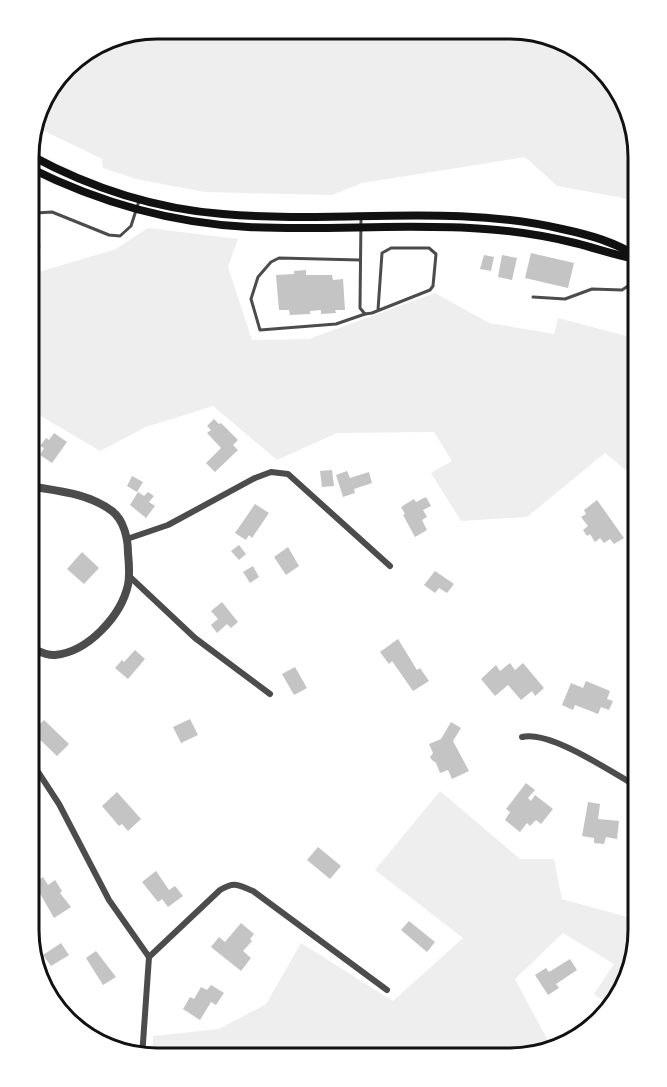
<svg xmlns="http://www.w3.org/2000/svg" width="667" height="1087" font-family="Helvetica,sans-serif">
  <rect width="100%" height="100%" fill="#fff"/>
  <!-- green -->
  <g fill="#eee">
    <path d="M157 29 535 31 589 55 629 108 638 157V205L623 198 557 186 525 157 362 183 332 195 205 192 136 179 103 168 102 159 34 126 42 100 72 61 108 38Z"/>
    <path d="M148 228 238 239 228 267 252 340 309 339 435 293 489 323 554 334 558 318 638 339V480L605 453 527 517 461 521 431 473 452 461 434 432 337 433 277 460 213 406 146 427 100 451 29 409V275L116 249Z"/>
    <path d="M440 791 520 859H554L562 899 638 920V939L613 1007 594 994 614 964 563 933 515 979 553 1050 511 1058H281L258 1049 244 1058 152 1057 153 1036 219 1029 266 1004 301 943 393 1001 463 938 375 870Z"/>
  </g>
  <!-- building -->
  <g fill="#c4c4c4">
    <path d="M30 217 41 247 29 252V217Z"/>
    <path d="M531 253 574 263 568 288 525 278Z"/>
    <path d="M484 255 494 257 491 271 480 269Z"/>
    <path d="M502 255 517 258 512 280 498 277Z"/>
    <path d="M306 270V275H332L333 280 343 279 345 310H335L336 313 321 314V310L310 311V314L290 315 289 310H279L276 275 294 274V271Z"/>
    <path d="M214 419 219 424 221 423 238 440 233 445 238 450 215 472 206 463 221 448 207 433 211 430 207 426Z"/>
    <path d="M54 433 67 442 52 463 40 455 44 448 40 446 46 438 49 440Z"/>
    <path d="M332 470 334 486 322 487 320 471Z"/>
    <path d="M347 471 350 478 369 472 372 483 354 489 355 493 343 497 336 475Z"/>
    <path d="M132 476 143 482 137 492 127 486Z"/>
    <path d="M138 492 144 496 148 492 154 496 149 502 155 506 146 518 130 505Z"/>
    <path d="M426 497 431 506 423 510 427 517 422 520 427 530 415 537 403 515 405 514 401 507 414 499 416 502Z"/>
    <path d="M597 500 624 538 614 544 610 539 604 543 600 538 595 542 590 534 587 536 583 530 588 526 581 517 586 514 584 510Z"/>
    <path d="M255 504 269 513 252 538 249 535 246 540 235 533Z"/>
    <path d="M239 545 246 554 239 560 231 551Z"/>
    <path d="M288 547 299 566 286 575 274 557Z"/>
    <path d="M82 552 99 568 84 584 67 569Z"/>
    <path d="M253 566 259 577 250 583 243 572Z"/>
    <path d="M435 571 454 584 447 593 439 588 435 593 424 585Z"/>
    <path d="M222 602 238 622 231 628 227 624 217 633 211 625 218 619 211 611Z"/>
    <path d="M398 639 417 670 420 668 429 681 413 691 392 661 389 664 380 652Z"/>
    <path d="M135 650 145 659 128 679 115 668 122 660 124 662Z"/>
    <path d="M510 663 515 670 523 663 544 688 535 696 532 691 521 700 508 685 495 696 481 679 496 665 500 671Z"/>
    <path d="M295 667 307 688 294 695 282 674Z"/>
    <path d="M586 681 610 691 607 699 613 701 609 710 601 707 598 714 575 705 573 710 562 705 571 683 583 688Z"/>
    <path d="M33 717 40 724 44 720 69 744 57 756 29 729V722Z"/>
    <path d="M190 719 198 735 181 743 173 727Z"/>
    <path d="M451 722 461 728 453 741 469 771 452 779 448 770 440 773 436 763 432 760 430 757 433 753 429 744 441 739Z"/>
    <path d="M526 783 535 790 528 798 531 801 535 795 553 809 541 824 536 820 530 826 527 823 520 832 505 820 510 812 506 809Z"/>
    <path d="M117 792 141 819 128 831 122 824 119 826 102 806Z"/>
    <path d="M588 802 600 804 598 819 619 821 617 839 606 837 604 844 594 843V838L582 836Z"/>
    <path d="M318 847 341 866 330 879 307 860Z"/>
    <path d="M156 871 169 890 175 886 183 896 168 907 162 899 158 902 142 882Z"/>
    <path d="M43 877 48 885 55 880 62 891 60 893 71 907 54 918 34 883Z"/>
    <path d="M409 921 435 942 427 952 401 930Z"/>
    <path d="M241 923 254 934 250 939 252 941 243 951 251 958 241 971 211 947 219 937 225 942Z"/>
    <path d="M61 943 69 955 51 966 43 955Z"/>
    <path d="M96 951 116 977 103 985 86 958Z"/>
    <path d="M570 959 577 970 556 984 559 988 548 995 535 975 546 968 549 972Z"/>
    <path d="M211 985 224 993 216 1005 211 1002 200 1020 183 1009 190 997 194 999 201 987 207 990Z"/>
  </g>
  <g fill="none" stroke-linecap="round" stroke-linejoin="round">
    <!-- service -->
    <g stroke="#4c4c4c" stroke-width="3">
      <path d="M36 213 52 212 109 235 120 236 131 226 139 201"/>
      <path d="M361 218 360 308 365 314 372 313 430 290 433 286 436 254 429 248H391L382 253 378 310"/>
      <path d="M360 260 279 258 271 262 258 277 251 299 260 330 336 324 365 314"/>
      <path d="M533 297 565 299 592 289 622 290 634 282 638 271"/>
    </g>
    <!-- minor -->
    <g stroke="#4c4c4c" stroke-width="6">
      <path d="M127 539 168 525 255 478 271 472 288 474 390 566"/>
      <path d="M129 576 195 638 270 694"/>
      <path d="M522 737C550 730 611 772 638 787"/>
      <path d="M29 758 59 804 109 900 149 957 142 1057"/>
      <path d="M149 957 220 890C235 881 238 885 253 891L387 990"/>
    </g>
    <!-- tertiary -->
    <path stroke="#4c4c4c" stroke-width="8" d="M29 647C37 650 46 656 55 655 88 652 121 616 128 585 130 575 129 563 128 553 128 539 124 520 112 511 88 493 58 491 29 486"/>
    <!-- secondary -->
    <g stroke="#111" stroke-width="8">
      <path d="M30 155C89 187 156 209 223 214 336 224 451 203 562 229 590 235 615 242 638 257"/>
      <path d="M30 168C98 202 171 223 248 227 327 231 406 223 485 229 515 231 546 236 575 243 596 248 616 256 637 259"/>
    </g>
  </g>
  <!-- crop -->
  <path d="M0 0H667V1087H0ZM157 39H510A118 118 0 0 1 628 157V930A118 118 0 0 1 510 1048H157A118 118 0 0 1 39 930V157A118 118 0 0 1 157 39Z" fill="#fff" fill-rule="evenodd"/>
  <path fill="none" stroke="#111" stroke-width="3" d="M157 39H510A118 118 0 0 1 628 157V930A118 118 0 0 1 510 1048H157A118 118 0 0 1 39 930V157A118 118 0 0 1 157 39Z"/>
</svg>
